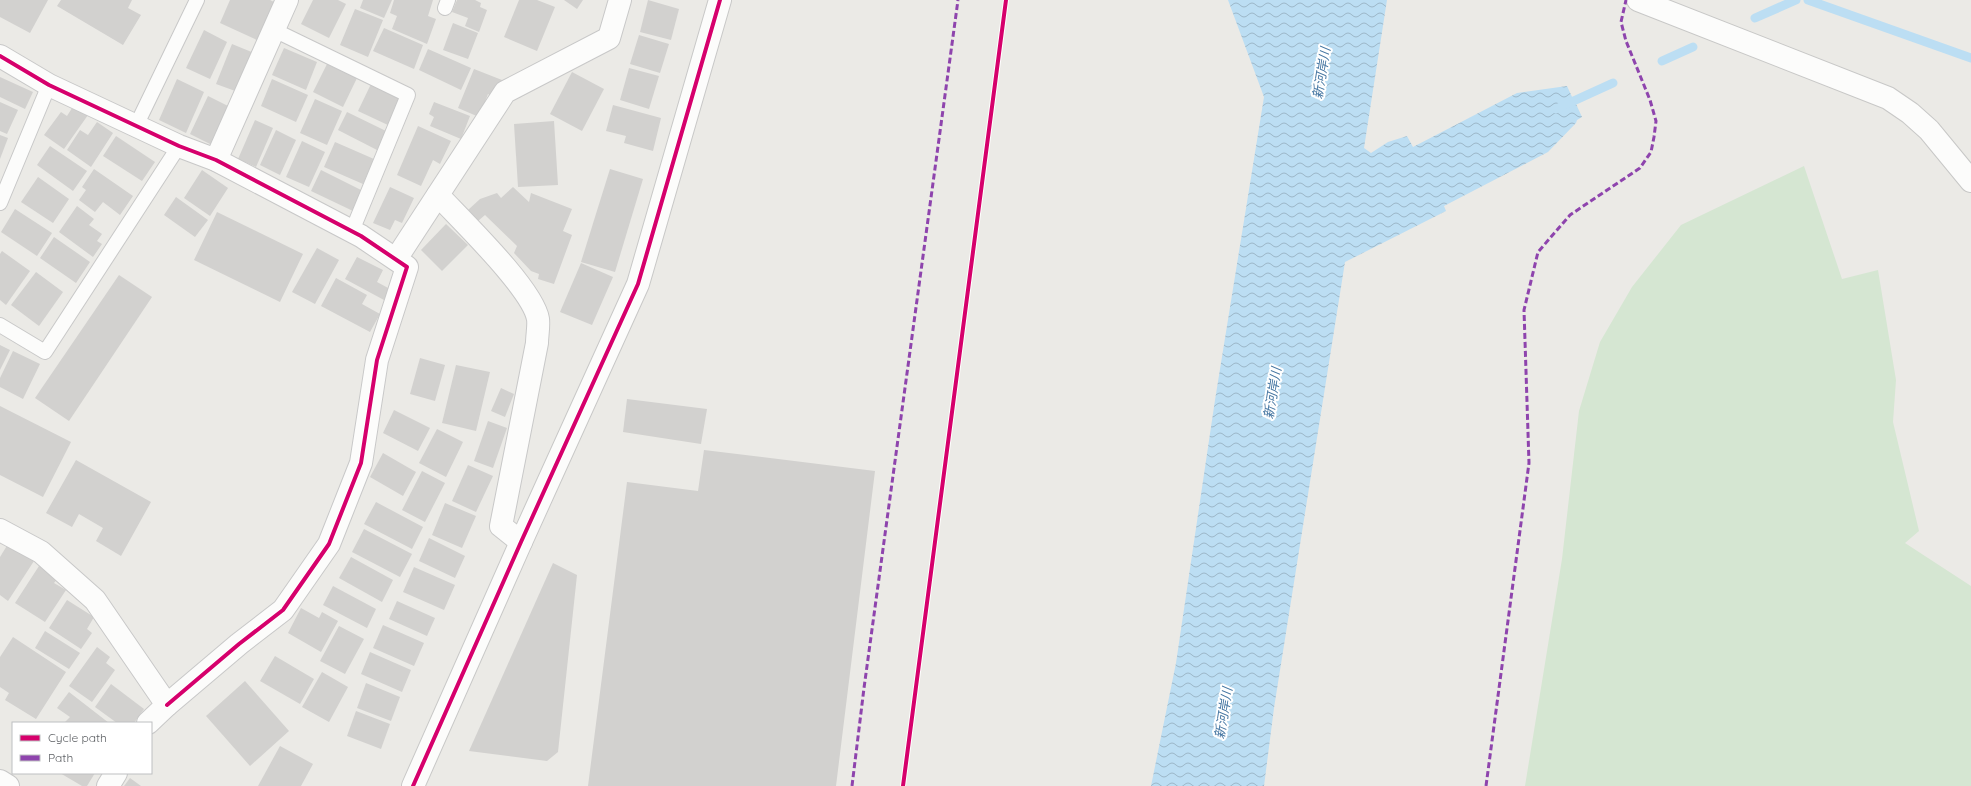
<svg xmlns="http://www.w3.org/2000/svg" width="1971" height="786" font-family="Quicksand,'Noto Sans JP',sans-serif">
  <defs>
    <pattern id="water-waves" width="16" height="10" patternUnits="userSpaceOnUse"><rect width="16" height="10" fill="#bcdef3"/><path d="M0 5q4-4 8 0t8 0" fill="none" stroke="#9cb7c8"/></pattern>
  </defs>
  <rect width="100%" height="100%" fill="#ebeae6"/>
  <!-- pitch -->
  <path fill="#d5e6d2" d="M1804 166 1842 279 1878 270 1896 380 1893 422 1919 531 1905 543 1971 586V786H1525L1562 559 1579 411 1600 342 1632 287 1681 225Z"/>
  <!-- water -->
  <path fill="url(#water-waves)" d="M1228 0H1387L1364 148 1371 153 1388 142 1407 136 1413 147 1517 93 1567 86 1573 99 1567 102 1568 106 1576 104 1582 117 1577 120 1576 123 1548 152 1444 206 1446 211 1345 262 1274 708 1264 786H1151L1176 663 1215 400 1264 97Z"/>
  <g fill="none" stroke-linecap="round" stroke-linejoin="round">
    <!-- stream -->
    <g stroke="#bcdef3" stroke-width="9">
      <path d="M1808 0 1971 58"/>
      <path d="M1755 18 1796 0"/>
      <path d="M1662 61 1693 47"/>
      <path d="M1556 109 1613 83"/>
    </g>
  </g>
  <!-- building -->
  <g fill="#d2d1cf">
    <path d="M0 0H48L30 33 0 17Z"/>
    <path d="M61 0H132L128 8 141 15 123 45 57 6Z"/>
    <path d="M230 0H270L276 3 259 41 220 23Z"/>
    <path d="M313 0H338L346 4 329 38 301 24Z"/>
    <path d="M363 0H392L384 18 360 8Z"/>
    <path d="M394 0H433L428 16 436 19 427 44 392 29 397 16 390 13Z"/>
    <path d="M457 0H475L481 3 480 7 487 10 479 32 465 26 468 18 452 12Z"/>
    <path d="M519 0H537L555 7 537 51 504 37Z"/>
    <path d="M564 0H583L577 9Z"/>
    <path d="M648 0 679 9 671 40 640 32Z"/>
    <path d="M355 9 383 20 368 57 340 45Z"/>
    <path d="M453 23 478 33 468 59 443 50Z"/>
    <path d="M384 28 423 45 414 69 373 51Z"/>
    <path d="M204 30 227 42 210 79 186 68Z"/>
    <path d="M639 35 669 44 660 73 630 64Z"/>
    <path d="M232 44 254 53 238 92 216 84Z"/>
    <path d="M284 48 317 62 306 90 272 75Z"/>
    <path d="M428 49 471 68 461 90 419 70Z"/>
    <path d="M327 64 357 78 343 107 313 92Z"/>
    <path d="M629 68 659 76 649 109 620 100Z"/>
    <path d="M474 69 502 80 495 98 488 94 479 117 458 108Z"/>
    <path d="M572 72 604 89 582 131 550 114Z"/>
    <path d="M0 77 33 92 25 109 0 97Z"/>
    <path d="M177 79 204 92 186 133 159 120Z"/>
    <path d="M272 79 308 95 296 122 261 106Z"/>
    <path d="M371 84 403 99 390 126 358 111Z"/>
    <path d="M208 96 232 108 214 146 190 134Z"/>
    <path d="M315 99 342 111 327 145 300 133Z"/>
    <path d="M0 102 18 110 7 134 0 131Z"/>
    <path d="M434 102 470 116 461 139 430 126 434 117 429 114Z"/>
    <path d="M74 105 88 115 64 149 44 135 61 112 67 116Z"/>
    <path d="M613 105 661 118 653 151 624 143 626 136 606 131Z"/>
    <path d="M347 112 386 131 377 150 338 130Z"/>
    <path d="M255 120 273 128 256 167 238 159Z"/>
    <path d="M554 121 558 185 518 187 514 124Z"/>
    <path d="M97 122 113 133 91 167 67 150 80 130 88 135Z"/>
    <path d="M418 126 451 141 440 164 433 160 421 186 397 175Z"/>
    <path d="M276 130 296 140 280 175 260 165Z"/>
    <path d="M0 135 8 138 0 159Z"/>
    <path d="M116 136 155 162 142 181 103 156Z"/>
    <path d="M302 141 325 152 309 187 286 177Z"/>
    <path d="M335 142 374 159 363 184 324 167Z"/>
    <path d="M50 146 87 171 73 191 37 165Z"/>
    <path d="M94 169 133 196 120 215 103 202 95 212 79 200 86 190 82 187Z"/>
    <path d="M610 169 643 179 615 272 581 262Z"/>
    <path d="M202 170 228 188 210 216 184 198Z"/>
    <path d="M321 170 363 191 353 211 311 191Z"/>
    <path d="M38 177 69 199 53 223 21 202Z"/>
    <path d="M390 187 414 198 402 223 395 220 390 230 373 223Z"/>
    <path d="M513 187 529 202 531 193 572 209 563 231 572 235 554 284 538 279 539 274 531 271 514 253 517 246 485 215 478 221 468 210 480 199 497 193 501 198Z"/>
    <path d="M176 197 208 220 195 237 164 215Z"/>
    <path d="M77 206 94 219 89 225 102 234 97 241 102 244 93 257 59 232Z"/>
    <path d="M15 209 52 233 37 256 1 232Z"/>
    <path d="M217 212 303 254 280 302 194 260Z"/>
    <path d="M446 224 468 245 442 271 421 250Z"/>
    <path d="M54 237 90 262 76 283 40 258Z"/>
    <path d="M317 248 339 260 315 304 292 292Z"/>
    <path d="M2 251 30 271 6 305 0 300V254Z"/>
    <path d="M357 257 383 270 377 282 390 289 384 300 345 279Z"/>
    <path d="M581 263 613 277 592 325 560 312Z"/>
    <path d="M36 272 63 292 39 326 11 305Z"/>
    <path d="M119 275 152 297 69 421 35 398Z"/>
    <path d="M336 278 367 295 362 304 380 314 370 332 321 306Z"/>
    <path d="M0 345 10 350 0 370Z"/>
    <path d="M13 351 40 364 23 399 0 387V378Z"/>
    <path d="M420 358 445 365 435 401 410 394Z"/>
    <path d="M456 365 490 372 476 431 442 423Z"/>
    <path d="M501 388 514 394 505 417 491 411Z"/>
    <path d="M627 399 707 409 701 444 623 432Z"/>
    <path d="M0 406 71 442 43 497 0 475Z"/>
    <path d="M394 410 430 428 418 451 383 433Z"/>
    <path d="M488 421 507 428 493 468 474 461Z"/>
    <path d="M437 429 463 442 446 477 419 463Z"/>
    <path d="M704 450 875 471 836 786H588L627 482 698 491Z"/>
    <path d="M383 453 416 472 403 496 370 477Z"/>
    <path d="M76 460 151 502 121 556 96 541 103 528 79 514 72 527 46 513Z"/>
    <path d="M468 465 493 476 476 512 452 501Z"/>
    <path d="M422 471 445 483 425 522 402 510Z"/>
    <path d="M376 502 423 527 412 549 364 524Z"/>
    <path d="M445 503 476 516 462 548 432 535Z"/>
    <path d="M364 529 412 554 400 577 352 552Z"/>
    <path d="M429 538 465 556 455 578 419 561Z"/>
    <path d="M8 544 34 561 8 601 0 595V557Z"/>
    <path d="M351 557 393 580 382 602 339 578Z"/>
    <path d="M553 563 577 575 558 752 547 761 469 751Z"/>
    <path d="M39 566 58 578 54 583 66 590 45 622 15 603Z"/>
    <path d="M414 567 455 585 444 610 403 592Z"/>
    <path d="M333 586 376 609 367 628 323 605Z"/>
    <path d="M67 600 94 617 87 629 92 633 81 649 49 628Z"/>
    <path d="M397 601 435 618 427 636 389 619Z"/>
    <path d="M301 608 319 618 322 612 338 621 321 652 288 633Z"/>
    <path d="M383 625 424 643 414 666 373 648Z"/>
    <path d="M339 626 364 639 345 674 320 661Z"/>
    <path d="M45 631 80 653 69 669 35 648Z"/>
    <path d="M13 637 66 672 36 719 5 700 9 693 0 687V657Z"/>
    <path d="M97 647 110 657 106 663 115 670 92 702 69 686Z"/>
    <path d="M370 652 411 670 402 692 361 674Z"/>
    <path d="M275 656 314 679 300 704 260 681Z"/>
    <path d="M322 672 348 687 329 722 302 707Z"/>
    <path d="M245 681 289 731 250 766 206 716Z"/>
    <path d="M366 683 400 697 391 721 357 708Z"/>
    <path d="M111 684 144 709 134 723H117L95 707Z"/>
    <path d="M69 692 109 723 65 722 70 717 57 708Z"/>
    <path d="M356 711 390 724 381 749 347 736Z"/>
    <path d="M280 746 313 764 301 786H258Z"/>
    <path d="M60 773H95L87 786H82Z"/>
    <path d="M130 778 141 786H124Z"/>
  </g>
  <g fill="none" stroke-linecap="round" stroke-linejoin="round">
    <!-- lane casing -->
    <g stroke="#c8c8c8" stroke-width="16">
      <g id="lane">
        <path d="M445 8 448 0"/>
        <path d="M274 30 408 95 352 231"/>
        <path d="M136 126 197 0"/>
        <path d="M0 203 49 85"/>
        <path d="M0 325 45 352 179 146"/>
      </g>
    </g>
    <!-- street casing -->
    <g stroke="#c8c8c8" stroke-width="24">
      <g id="street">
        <path d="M0 56 49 85 179 146 216 160 361 236 407 267 377 360 361 463 329 544 283 610 239 644 167 705"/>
        <path d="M216 160 287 0"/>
        <path d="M438 195C461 220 533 289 538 319 539 326 537 336 537 343L501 526 521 542"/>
        <path d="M396 259 505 92 609 38 620 0"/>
        <path d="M0 530 41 552 95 600 167 705 148 723"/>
        <path d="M0 781 8 786"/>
        <path d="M108 786 116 773"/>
      </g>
    </g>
    <!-- secondary casing -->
    <g stroke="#c8c8c7" stroke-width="24">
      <g id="secondary">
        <path d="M1638 0 1888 98 1910 113 1929 130 1971 181"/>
        <path d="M413 786 521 542 638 284 720 0"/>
      </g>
    </g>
    <!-- lane -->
    <use href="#lane" stroke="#fcfcfb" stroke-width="14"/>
    <!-- street -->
    <use href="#street" stroke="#fcfcfb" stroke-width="22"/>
    <!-- secondary -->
    <use href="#secondary" stroke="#fcfcfb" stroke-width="22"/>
    <!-- quiet -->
    <g stroke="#8e44ad" stroke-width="3" stroke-dasharray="6 3" stroke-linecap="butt">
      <path d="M852 786 864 688 958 0"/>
      <path d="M1486 786 1529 463 1524 310 1538 252 1570 215 1640 168 1651 152 1654 137 1656 121 1650 100 1626 41 1621 22 1626 0"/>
    </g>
    <!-- cycleway casing -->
    <g stroke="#fff" stroke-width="6">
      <g id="cycleway">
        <path d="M0 56 49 85 179 146 216 160 361 236 407 267 377 360 361 463 329 544 283 610 239 644 167 705"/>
        <path d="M413 786 521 542 638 284 720 0"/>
        <path d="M903 786 1006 0"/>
      </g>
    </g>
    <!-- cycleway -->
    <use href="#cycleway" stroke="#d6006c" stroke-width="4"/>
  </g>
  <g text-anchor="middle" stroke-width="4" stroke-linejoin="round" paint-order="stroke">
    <!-- water labels -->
    <g font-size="13" font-style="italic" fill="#4475a1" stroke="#fff">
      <text transform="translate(1321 73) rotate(-81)" y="5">新河岸川</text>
      <text transform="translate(1272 393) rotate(-81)" y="5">新河岸川</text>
      <text transform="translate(1223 713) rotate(-81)" y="5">新河岸川</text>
    </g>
  </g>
  <!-- legend -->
  <rect x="12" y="722" width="140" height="52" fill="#ffffff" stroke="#bebfc1"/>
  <rect x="20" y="735" width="20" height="6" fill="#d6006c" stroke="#bebfc1"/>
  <text x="48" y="742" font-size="12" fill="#5c5f63">Cycle path</text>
  <rect x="20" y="755" width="20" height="6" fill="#8e44ad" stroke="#bebfc1"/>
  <text x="48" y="762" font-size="12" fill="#5c5f63">Path</text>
</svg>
